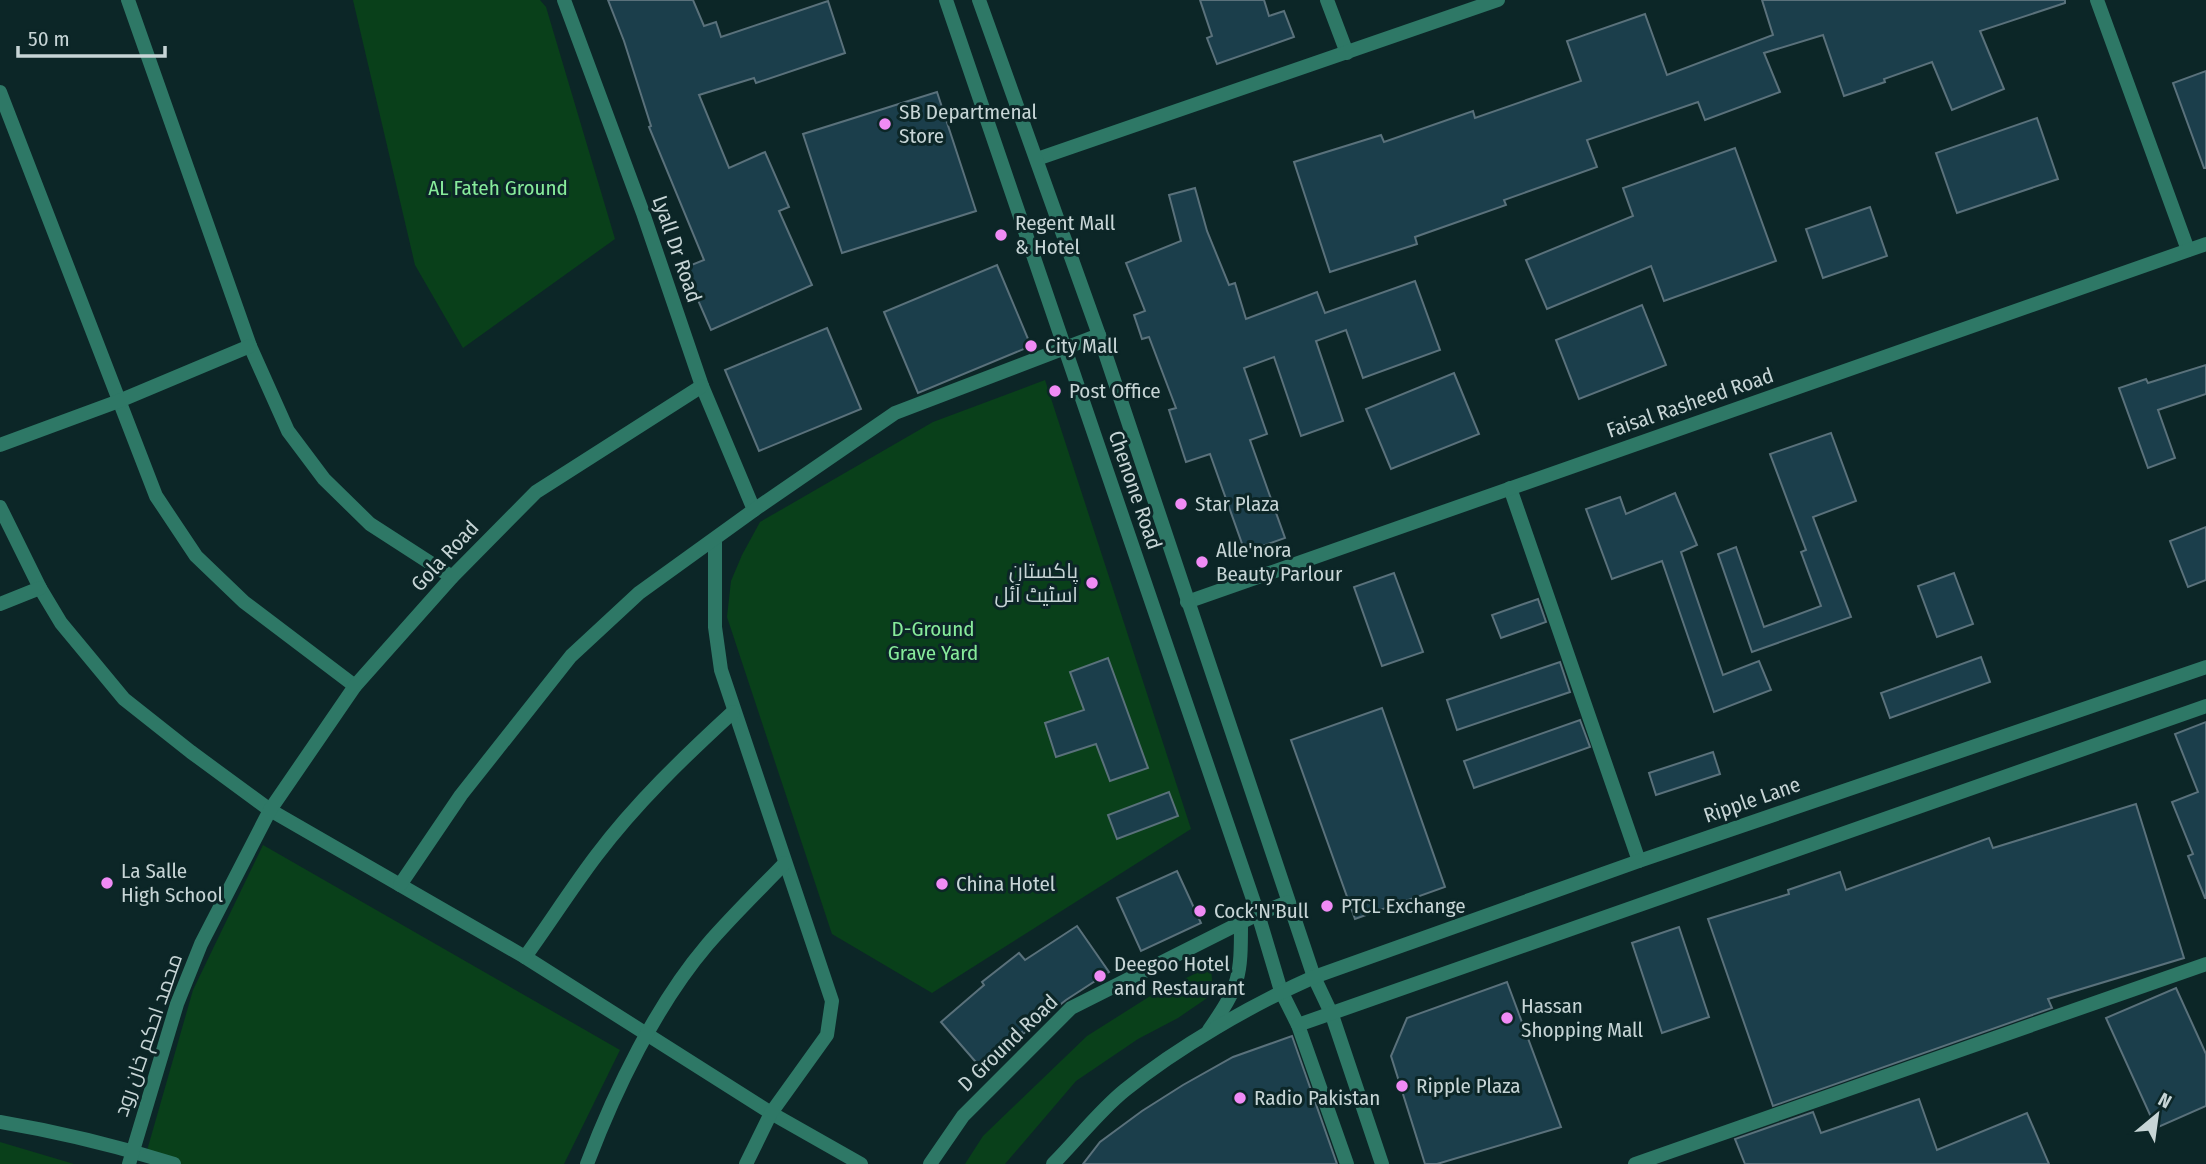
<svg xmlns="http://www.w3.org/2000/svg" width="2206" height="1164" font-family="'Fira Sans Condensed',Cairo,sans-serif">
  <rect width="100%" height="100%" fill="#0c2627"/>
  <!-- green -->
  <g fill="#09401a">
    <path d="M353 0H540L546 7 615 239 463 348 415 265Z"/>
    <path d="M1045 380 1191 829 932 993 832 934 727 617 731 581 742 555 760 522 933 422Z"/>
    <path d="M263 845 620 1050 564 1164H181L146 1154 193 990Z"/>
    <path d="M1211 966 1213 994 1178 1018 1138 1039 1076 1081 1005 1164H965L983 1136 1087 1036 1155 993Z"/>
    <path d="M0 1142 74 1164H0Z"/>
  </g>
  <!-- building -->
  <g fill="#1b3e4b" stroke="#5a717b" stroke-width="2">
    <path d="M608 0H693L704 26 716 22 721 37 828 1 845 53 756 83 754 78 699 95 729 168 765 152 789 207 779 211 812 285 711 330 684 268 704 260 649 127 651 126 624 41Z"/>
    <path d="M1200 0H1264L1269 16 1284 11 1294 37 1217 64 1207 38 1212 36Z"/>
    <path d="M1762 0H2065V3L1980 31 2004 89 1952 110 1932 62 1884 79 1885 82 1844 96 1823 35 1764 53 1780 92 1705 120 1698 102 1587 140 1597 167 1504 200 1506 205 1415 237 1417 244 1330 272 1294 162 1381 135 1384 142 1473 111 1475 118 1581 81 1567 41 1645 14 1667 75 1773 35Z"/>
    <path d="M2206 71V168H2204L2173 83Z"/>
    <path d="M937 92 976 211 842 253 803 134Z"/>
    <path d="M2037 118 2058 179 1957 213 1936 153Z"/>
    <path d="M1735 148 1776 261 1664 301 1651 266 1547 309 1526 260 1633 216 1623 188Z"/>
    <path d="M1195 188 1207 231 1229 285 1235 283 1246 319 1317 292 1325 313 1415 281 1440 350 1363 378 1346 330 1316 341 1343 421 1301 436 1274 357 1244 368 1267 434 1250 440 1285 538 1245 552 1210 454 1186 462 1169 410 1176 408 1149 337 1142 339 1134 315 1145 311 1126 263 1181 241 1169 195Z"/>
    <path d="M1870 207 1887 256 1823 278 1806 229Z"/>
    <path d="M997 265 1031 346 918 393 884 312Z"/>
    <path d="M1642 305 1666 365 1579 399 1556 340Z"/>
    <path d="M827 328 861 409 759 451 725 370Z"/>
    <path d="M2206 365V394L2158 410 2175 458 2148 468 2119 388 2146 379 2148 383Z"/>
    <path d="M1454 373 1479 434 1391 469 1366 409Z"/>
    <path d="M1831 433 1856 501 1813 517 1851 617 1752 652 1718 554 1736 547 1764 627 1821 606 1801 552 1806 550 1770 454Z"/>
    <path d="M1675 493 1697 545 1681 552 1723 675 1759 661 1771 690 1714 712 1662 561 1612 579 1586 509 1620 497 1626 514Z"/>
    <path d="M2206 527V580L2188 587 2170 541Z"/>
    <path d="M1394 573 1423 652 1382 666 1354 587Z"/>
    <path d="M1954 573 1973 624 1937 637 1918 586Z"/>
    <path d="M1538 599 1546 622 1501 638 1492 615Z"/>
    <path d="M1981 657 1990 682 1890 718 1881 693Z"/>
    <path d="M1108 658 1148 768 1110 781 1096 744 1056 757 1045 723 1084 710 1070 672Z"/>
    <path d="M1560 662 1570 692 1457 730 1447 700Z"/>
    <path d="M1382 708 1445 887 1355 919 1291 740Z"/>
    <path d="M1580 720 1590 747 1474 788 1464 761Z"/>
    <path d="M2206 722V898H2205L2188 856 2193 854 2172 802 2198 792 2175 734Z"/>
    <path d="M1713 752 1720 774 1656 795 1649 773Z"/>
    <path d="M1169 792 1178 816 1117 839 1108 815Z"/>
    <path d="M2136 804 2184 958 2048 999 2052 1008 1773 1106 1708 919 1789 894 1788 890 1840 872 1846 890 1989 838 1993 848Z"/>
    <path d="M1177 871 1201 923 1141 951 1117 898Z"/>
    <path d="M1077 926 1109 972 1066 1000 1023 1034 1022 1032 981 1068 941 1022 984 985 982 982 1019 953 1025 960Z"/>
    <path d="M1679 927 1709 1017 1662 1033 1632 943Z"/>
    <path d="M1507 982 1561 1127 1437 1164H1425L1391 1056 1407 1018Z"/>
    <path d="M2176 988 2206 1054V1106L2156 1128 2106 1018Z"/>
    <path d="M1292 1036 1337 1164H1083L1100 1142 1142 1111 1183 1085 1233 1057Z"/>
    <path d="M1919 1099 1937 1150 2027 1113 2049 1164H1745L1735 1139 1813 1112 1821 1133Z"/>
  </g>
  <g fill="none" stroke-linecap="round" stroke-linejoin="round">
    <!-- minor -->
    <g stroke="#2e7866" stroke-width="14">
      <path d="M128 0 250 346 288 431 324 479 370 524 452 577"/>
      <path d="M564 0 643 213 702 386 754 510"/>
      <path d="M1327 0 1347 53"/>
      <path d="M2097 0 2188 250"/>
      <path d="M0 92 156 496 196 556 244 602 355 686"/>
      <path d="M1037 159 1498 0"/>
      <path d="M0 445 119 401 250 346"/>
      <path d="M1510 488 1639 861"/>
      <path d="M0 507 40 588 61 623 124 699 191 752 270 810 525 957 771 1113 861 1164"/>
      <path d="M715 539V627L721 670 832 1001 827 1035 771 1113 746 1164"/>
      <path d="M1187 602 2206 244"/>
      <path d="M0 604 40 588"/>
      <path d="M400 885 461 795 571 656 639 593 754 510 895 413 1099 335"/>
      <path d="M525 957C549 924 571 889 596 856 636 803 684 757 733 712"/>
      <path d="M0 1122C59 1132 117 1146 174 1164"/>
      <path d="M129 1164 177 1004 201 944 270 810 355 686 452 577 536 492 702 386"/>
      <path d="M587 1164C615 1090 656 1005 707 945 732 916 759 890 785 863"/>
      <path d="M1635 1164 2206 964"/>
    </g>
    <!-- tertiary -->
    <g stroke="#2e7866" stroke-width="14">
      <path d="M946 0 1258 914 1281 991 1298 1025 1347 1164"/>
      <path d="M979 0 1099 335 1314 977 1332 1015 1382 1164"/>
      <path d="M1298 1025 2206 706"/>
      <path d="M1209 1030C1240 985 1241 977 1241 923"/>
      <path d="M930 1164 963 1116 1071 1008 1258 914 1288 902"/>
      <path d="M1053 1164C1077 1140 1099 1111 1125 1090 1178 1047 1251 1005 1314 977L1639 861 2206 667"/>
    </g>
  </g>
  <!-- markers -->
  <g fill="#f08bf5" stroke="#0c2627" stroke-width="2.5">
    <circle cx="885" cy="124" r="7"/>
    <circle cx="1001" cy="235" r="7"/>
    <circle cx="1031" cy="346" r="7"/>
    <circle cx="1055" cy="391" r="7"/>
    <circle cx="1181" cy="504" r="7"/>
    <circle cx="1202" cy="562" r="7"/>
    <circle cx="1092" cy="583" r="7"/>
    <circle cx="107" cy="883" r="7"/>
    <circle cx="942" cy="884" r="7"/>
    <circle cx="1327" cy="906" r="7"/>
    <circle cx="1200" cy="911" r="7"/>
    <circle cx="1100" cy="976" r="7"/>
    <circle cx="1507" cy="1018" r="7"/>
    <circle cx="1402" cy="1086" r="7"/>
    <circle cx="1240" cy="1098" r="7"/>
  </g>
  <g text-anchor="middle" stroke-width="6" stroke-linejoin="round" paint-order="stroke">
    <!-- poi labels -->
    <g font-size="21" fill="#c7d5d6" stroke="#0c2627" text-anchor="start">
      <text x="899" y="119">SB Departmenal<tspan x="899" dy="24">Store</tspan></text>
      <text x="1015" y="230">Regent Mall<tspan x="1015" dy="24">&amp; Hotel</tspan></text>
      <text x="1045" y="353">City Mall</text>
      <text x="1069" y="398">Post Office</text>
      <text x="1195" y="511">Star Plaza</text>
      <text x="1216" y="557">Alle'nora<tspan x="1216" dy="24">Beauty Parlour</tspan></text>
      <text x="1078" y="578" text-anchor="end">پاکستان<tspan x="1078" dy="24">اسٹیٹ آئل</tspan></text>
      <text x="121" y="878">La Salle<tspan x="121" dy="24">High School</tspan></text>
      <text x="956" y="891">China Hotel</text>
      <text x="1341" y="913">PTCL Exchange</text>
      <text x="1214" y="918">Cock'N'Bull</text>
      <text x="1114" y="971">Deegoo Hotel<tspan x="1114" dy="24">and Restaurant</tspan></text>
      <text x="1521" y="1013">Hassan<tspan x="1521" dy="24">Shopping Mall</tspan></text>
      <text x="1416" y="1093">Ripple Plaza</text>
      <text x="1254" y="1105">Radio Pakistan</text>
    </g>
    <!-- park labels -->
    <g font-size="21" fill="#87eb9b" stroke="#0c2627">
      <text x="498" y="195">AL Fateh Ground</text>
      <text x="933" y="636">D-Ground<tspan x="933" dy="24">Grave Yard</tspan></text>
    </g>
    <!-- street labels -->
    <g font-size="21" fill="#c7d5d6" stroke="#0c2627">
      <text transform="translate(677 249) rotate(71)" y="7">Lyall Dr Road</text>
      <text transform="translate(1690 403) rotate(-19)" y="7">Faisal Rasheed Road</text>
      <text transform="translate(1135 490) rotate(71)" y="7">Chenone Road</text>
      <text transform="translate(445 556) rotate(-47)" y="7">Gola Road</text>
      <text transform="translate(1752 800) rotate(-19)" y="7">Ripple Lane</text>
      <text transform="translate(148 1035) rotate(-71)" y="7">محمد احكم خان رود</text>
      <text transform="translate(1008 1043) rotate(-44)" y="7">D Ground Road</text>
    </g>
  </g>
  <!-- north arrow -->
  <g transform="translate(2157 1115) rotate(29)" stroke="#0c2627" stroke-width="5" paint-order="stroke">
  <path d="M0-5L12 26L0 18L-12 26Z" fill="#c7d5d6"/>
  <text y="-10" font-size="19" font-weight="bold" text-anchor="middle" fill="#c7d5d6">N</text>
  </g>
  <!-- scale -->
  <path d="M18 46v10h147v-10" fill="none" stroke="#c7d5d6" stroke-width="3.5"/>
  <text x="28" y="46" font-size="21" fill="#c7d5d6" stroke="#0c2627" stroke-width="5" paint-order="stroke">50 m</text>
</svg>
